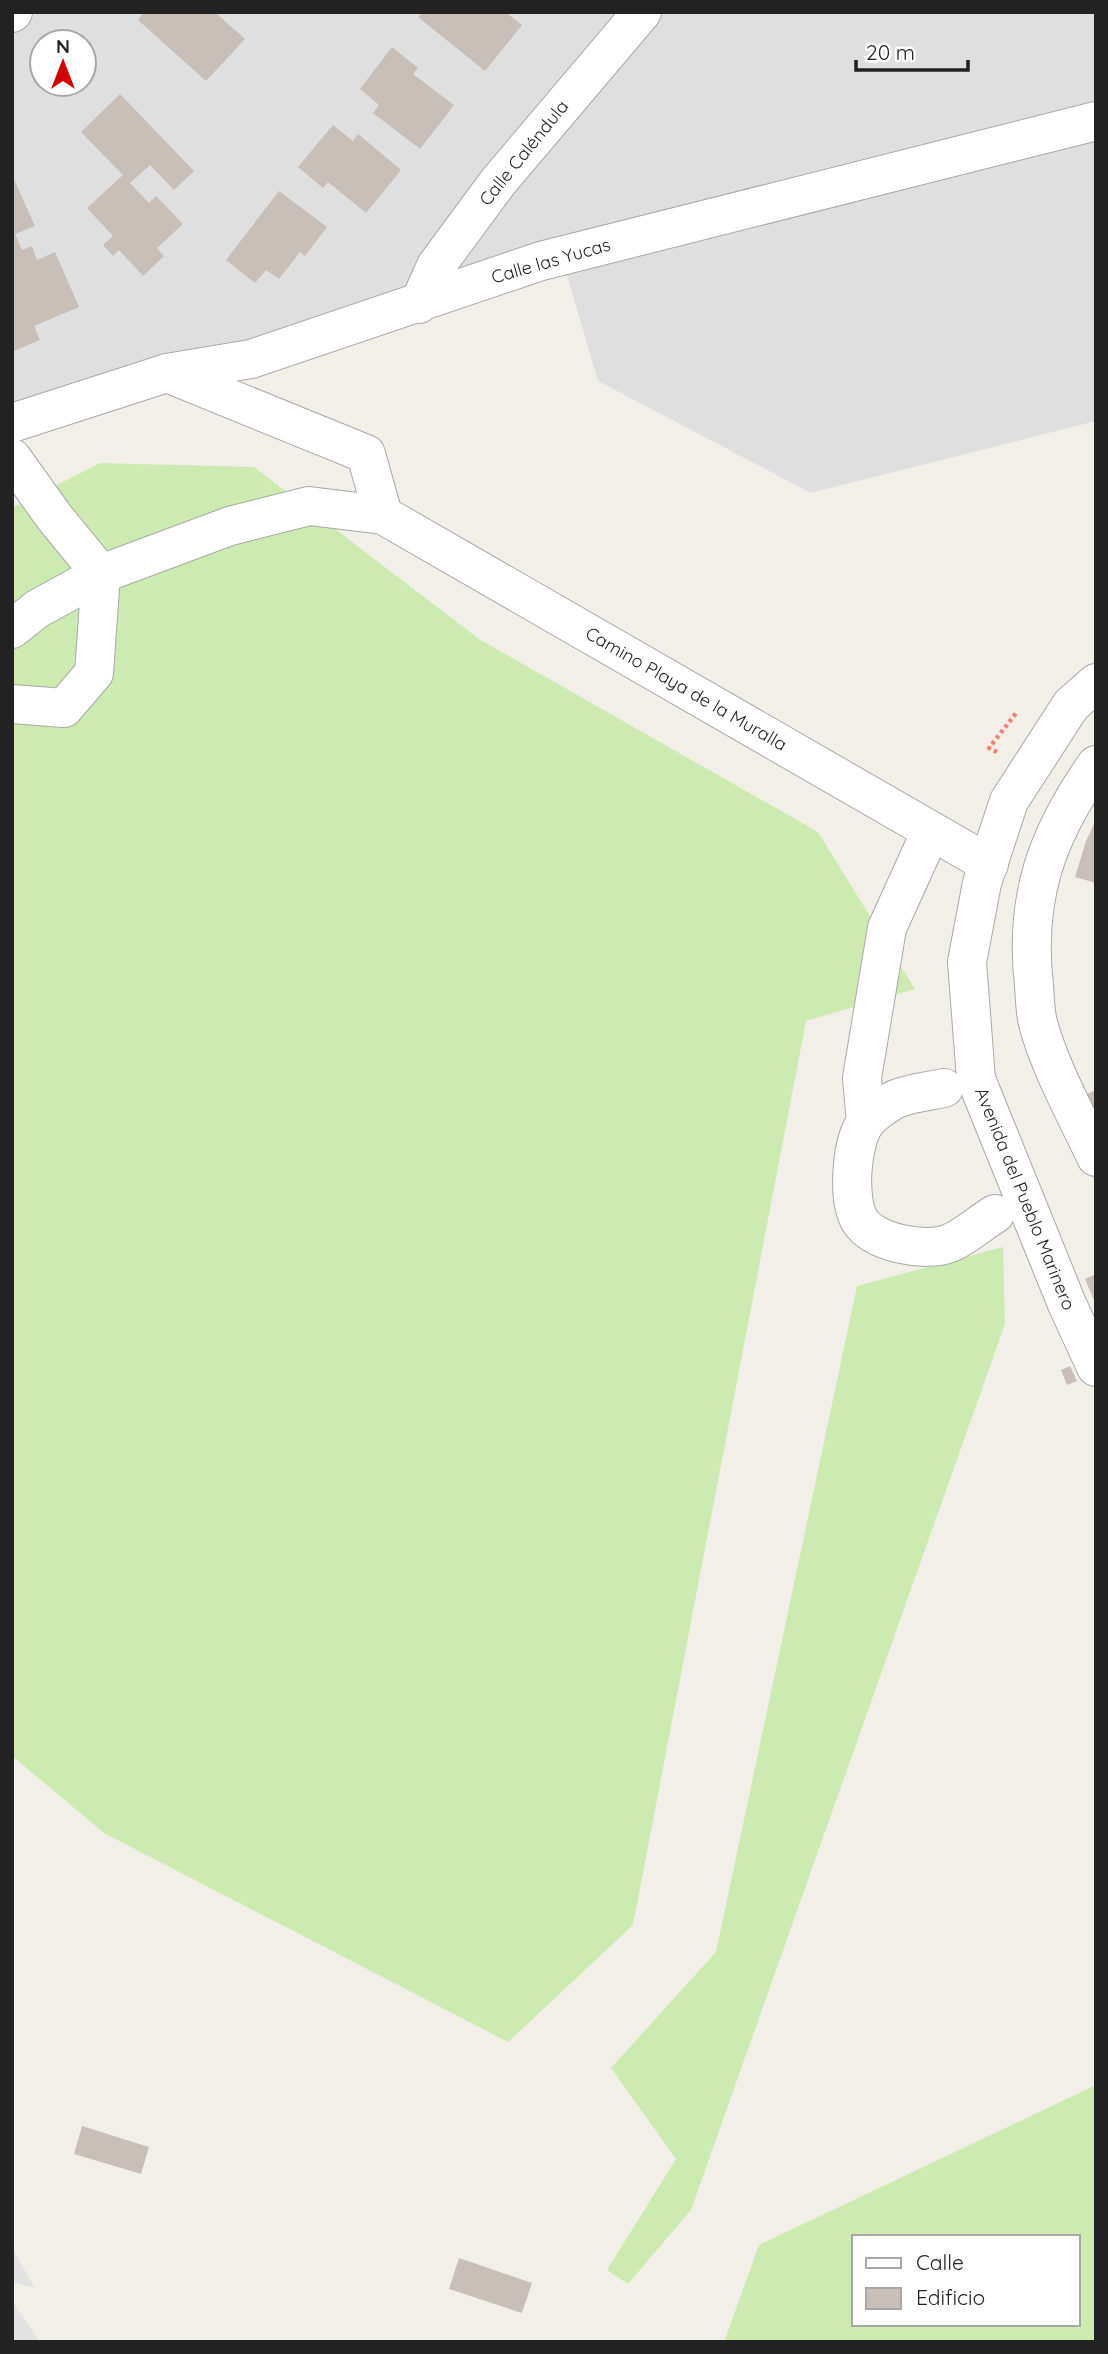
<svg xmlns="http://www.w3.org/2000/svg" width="1108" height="2354" font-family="Quicksand,sans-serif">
  <rect width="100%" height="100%" fill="#f2efe9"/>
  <!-- residential -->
  <path fill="#e0dfdf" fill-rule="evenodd" d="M12 12H1096V421L811 493 598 381 564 265 12 415ZM42 42H84V84H42Z"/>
  <!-- grass -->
  <g fill="#cdebb0" fill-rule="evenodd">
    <path d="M100 463 254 467 479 639 818 832 915 989 806 1021 633 1925 508 2042 104 1833 12 1756V508Z"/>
    <path d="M1003 1247 1005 1324 691 2210 628 2284 607 2270 676 2159 611 2068 716 1952 857 1286Z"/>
    <path d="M1096 2085V2342H724L759 2245ZM854 2237H1078V2324H854Z"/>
  </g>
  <!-- parking -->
  <g fill="#e2e2e2">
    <path d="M12 2248 35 2288 12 2282Z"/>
    <path d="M12 2301 40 2342H12Z"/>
  </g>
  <!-- building -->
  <g fill="#c7bfb8">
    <path d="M144 12H218L217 14 245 39 206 81 138 20Z"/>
    <path d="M423 12H505L522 25 485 71 418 17Z"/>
    <path d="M392 47 418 68 413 74 454 105 420 149 373 113 379 105 360 89Z"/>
    <path d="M120 94 194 171 174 190 150 165 130 183 149 203 156 196 183 224 157 248 164 256 143 276 119 250 113 256 103 245 113 236 87 208 123 175 81 132Z"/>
    <path d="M333 125 353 141 358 134 401 170 366 213 328 182 323 188 298 167Z"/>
    <path d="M12 175 35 226 15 234 22 250 32 246 37 260 55 252 79 307 34 326 40 340 12 352Z"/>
    <path d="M279 191 327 227 305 256 300 252 279 279 266 270 255 283 226 260Z"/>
    <path d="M1096 820V883L1075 877 1086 841Z"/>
    <path d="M1096 1090V1115L1087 1094Z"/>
    <path d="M1096 1274V1305L1085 1279Z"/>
    <path d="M1070 1366 1077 1381 1067 1385 1061 1370Z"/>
    <path d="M82 2126 149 2147 141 2174 74 2154Z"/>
    <path d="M459 2258 532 2283 522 2313 449 2289Z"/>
  </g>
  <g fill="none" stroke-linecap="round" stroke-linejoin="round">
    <!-- minor casing -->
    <g stroke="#a9a9a9" stroke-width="40">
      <g id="minor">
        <path d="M12 13 13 12"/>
        <path d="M419 304 436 266 498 182 642 12"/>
        <path d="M167 373 366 454 383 515"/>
        <path d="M12 423 167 373 251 359 541 261 1096 121"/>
        <path d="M12 458 55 518 101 574 94 673 64 708 12 704"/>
        <path d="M12 629 37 609 101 574 230 526 309 506 383 515 989 864"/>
        <path d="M1096 683 1071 705 1009 801 982 883 967 962 976 1079 1067 1304 1096 1367"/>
        <path d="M1096 765C1046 836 1024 899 1034 986 1035 998 1035 1012 1038 1023 1049 1066 1077 1116 1096 1157"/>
        <path d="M944 1088C929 1091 910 1093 896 1099 888 1103 872 1114 866 1122 851 1141 847 1200 860 1221 874 1243 926 1253 950 1243 965 1237 980 1223 995 1214"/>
        <path d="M866 1122 862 1078 887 928 931 831"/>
      </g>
    </g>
    <!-- path -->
    <path stroke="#fa8072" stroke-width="4.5" stroke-dasharray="3.5 3.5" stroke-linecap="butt" d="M997 752 989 748 1017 712"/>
    <!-- minor -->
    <use href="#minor" stroke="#fff" stroke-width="38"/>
  </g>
  <g text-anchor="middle" stroke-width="5" stroke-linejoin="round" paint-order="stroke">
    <!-- street labels -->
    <g font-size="18" fill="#222" stroke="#fff">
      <text transform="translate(524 153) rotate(-51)" y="6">Calle Caléndula</text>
      <text transform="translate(551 261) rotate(-16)" y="6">Calle las Yucas</text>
      <text transform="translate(686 689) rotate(30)" y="6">Camino Playa de la Muralla</text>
      <text transform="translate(1025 1199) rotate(68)" y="6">Avenida del Pueblo Marinero</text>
    </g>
  </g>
  <!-- border -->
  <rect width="1108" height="2354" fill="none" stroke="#222222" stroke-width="28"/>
  <!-- legend -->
  <rect x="852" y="2235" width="228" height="91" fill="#ffffff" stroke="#a7a7a7" stroke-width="2"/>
  <rect x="866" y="2258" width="35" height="10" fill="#ffffff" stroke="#a7a7a7" stroke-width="2"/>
  <text x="916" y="2270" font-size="21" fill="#222222">Calle</text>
  <rect x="866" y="2288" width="35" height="21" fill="#c7bfb8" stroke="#a7a7a7" stroke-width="2"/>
  <text x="916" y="2305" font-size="21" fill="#222222">Edificio</text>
  <!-- north arrow -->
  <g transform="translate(63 63)"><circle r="33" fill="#ffffff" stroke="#a7a7a7" stroke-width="2"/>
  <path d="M0-5L12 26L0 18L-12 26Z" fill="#d40000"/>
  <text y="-10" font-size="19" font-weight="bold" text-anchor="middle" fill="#222222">N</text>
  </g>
  <!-- scale -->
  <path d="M856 60v10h112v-10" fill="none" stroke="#222222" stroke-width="3.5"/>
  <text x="866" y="60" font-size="21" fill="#222222" stroke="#ffffff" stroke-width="5" paint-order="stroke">20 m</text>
</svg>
